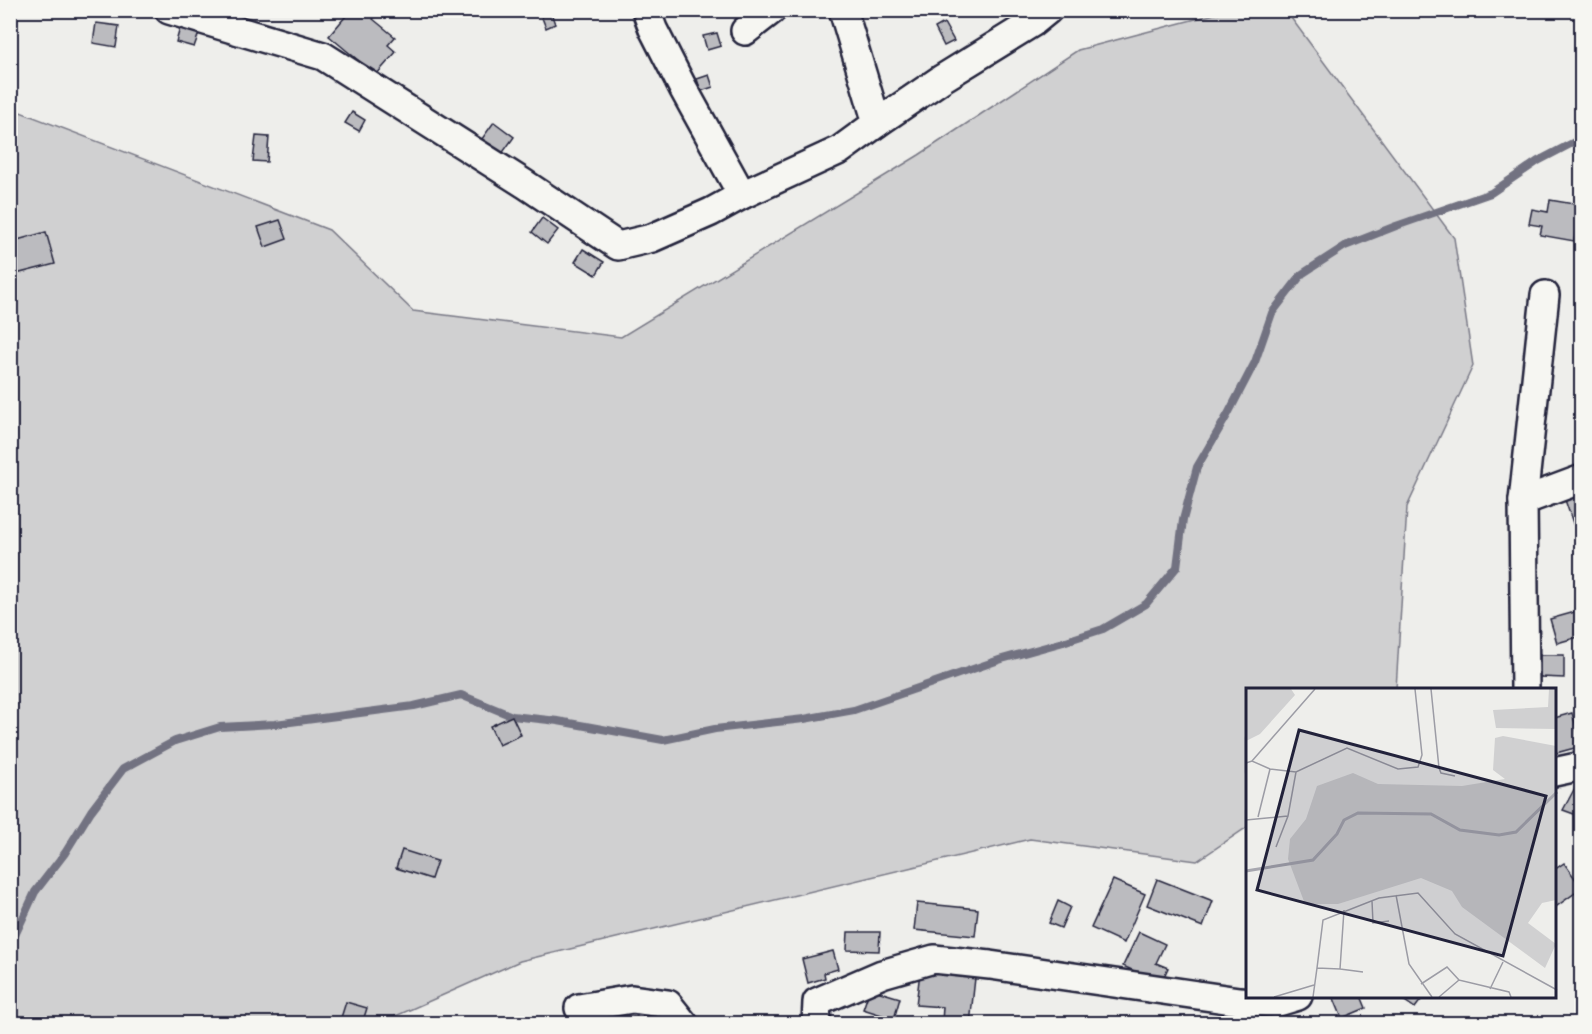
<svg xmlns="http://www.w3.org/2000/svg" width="1592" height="1034" font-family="Pangolin,sans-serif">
  <rect width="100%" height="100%" fill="#eeeeeb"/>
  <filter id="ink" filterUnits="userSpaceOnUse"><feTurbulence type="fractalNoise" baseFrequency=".0167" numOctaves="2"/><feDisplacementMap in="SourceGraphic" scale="12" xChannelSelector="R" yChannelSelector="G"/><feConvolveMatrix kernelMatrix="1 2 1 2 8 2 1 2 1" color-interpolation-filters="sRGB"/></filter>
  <g filter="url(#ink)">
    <!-- green -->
    <path fill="#d0d0d1" stroke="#797986" stroke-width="1.5" d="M1226 11H1286L1454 238 1473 366 1407 507 1396 689H1247V827L1197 861 1030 839 520 961 380 1023H11L10 108 329 230 413 311 621 337 919 155 1078 50Z"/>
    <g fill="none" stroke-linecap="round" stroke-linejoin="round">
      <!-- stream -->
      <path stroke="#727281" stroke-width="8" d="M10 946 35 892 65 853 91 811 123 769 175 741 220 727 275 724 414 706 461 695 512 716 558 721 663 740 715 729 804 719 854 710 1002 659 1060 643 1103 629 1146 604 1177 567 1183 520 1197 467 1228 414 1255 362 1272 313 1302 274 1345 246 1396 226 1491 193 1538 161 1582 138"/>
    </g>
    <!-- building -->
    <g fill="#bbbbbf" stroke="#22223b" stroke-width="1.5">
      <path d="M351 10H380L373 19 395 37 388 45 396 52 376 75 329 36Z"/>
      <path d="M539 10H550L555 24 546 28Z"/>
      <path d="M96 23 119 26 116 47 93 43Z"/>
      <path d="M944 23 954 41 944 46 935 28Z"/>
      <path d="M180 28 199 33 194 47 176 42Z"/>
      <path d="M717 33 721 46 707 50 703 36Z"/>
      <path d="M709 75 713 87 701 91 697 79Z"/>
      <path d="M352 112 365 120 359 131 345 123Z"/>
      <path d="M494 122 514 137 499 158 479 143Z"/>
      <path d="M256 136 269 137 267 162 253 161Z"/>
      <path d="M1550 200 1580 205 1574 241 1540 235 1542 226 1529 224 1532 209 1548 212Z"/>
      <path d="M542 218 558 230 547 244 532 232Z"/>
      <path d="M280 220 287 239 265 247 258 227Z"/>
      <path d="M46 232 55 264 16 274 10 255V242Z"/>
      <path d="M583 249 604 262 596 275 575 262Z"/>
      <path d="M1582 491V524L1574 526 1564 497Z"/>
      <path d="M1582 610V636L1557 643 1550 619Z"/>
      <path d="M1540 655H1564V678L1540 677Z"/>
      <path d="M1572 713 1582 746 1556 753 1554 745V718Z"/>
      <path d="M512 716 521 735 499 745 490 726Z"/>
      <path d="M1577 784 1582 785V817L1563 810Z"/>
      <path d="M402 850 437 861 431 879 396 868Z"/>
      <path d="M1564 863 1582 888 1554 908V870Z"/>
      <path d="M1157 879 1213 901 1203 927 1147 905Z"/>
      <path d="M1113 880 1145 894 1124 943 1091 928Z"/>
      <path d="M1058 901 1070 907 1061 928 1049 923Z"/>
      <path d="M917 903 978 909 975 936 914 930Z"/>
      <path d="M848 932H880L879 951 847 950Z"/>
      <path d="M1139 932 1165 944 1156 963 1168 968 1161 983 1123 966Z"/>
      <path d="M833 951 838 969 824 973 825 978 808 983 802 959Z"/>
      <path d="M920 972 975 978 970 1024 942 1022 943 1007 916 1005Z"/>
      <path d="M870 989 900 998 894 1019 863 1009Z"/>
      <path d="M1333 996H1361L1366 1008 1342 1018Z"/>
      <path d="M1404 996H1424L1415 1008 1402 999Z"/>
      <path d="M346 1002 367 1008 362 1024H339Z"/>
    </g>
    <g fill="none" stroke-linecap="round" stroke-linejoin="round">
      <!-- minor casing -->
      <g stroke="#22223b" stroke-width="32">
        <g id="minor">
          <path d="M169 10 323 56 525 184 618 246 652 238 711 212 742 195 840 150 877 123 943 78 1032 23 1048 10"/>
          <path d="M646 10 653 29 683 88 742 195"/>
          <path d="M843 10 877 123"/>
          <path d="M745 31 772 10"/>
          <path d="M1523 501 1582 479"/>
          <path d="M1525 689 1523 501 1545 295"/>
          <path d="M1554 772 1582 766"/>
          <path d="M579 1008 632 999 668 1004 684 1024"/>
          <path d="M816 1024 817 1002 882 974 934 959 990 965 1239 1001 1275 1003 1298 996"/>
        </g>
      </g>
      <!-- minor -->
      <use href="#minor" stroke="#f6f6f2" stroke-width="27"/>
    </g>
  </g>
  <!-- overview -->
  <g transform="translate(1246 688)">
    <rect width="310" height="310" fill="#eeeeeb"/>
    <path d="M0 1H45L49 7 14 46 0 53ZM303 1H310V41L250 40 247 22 302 19ZM257 48 310 58V212L296 215 282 235 310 256 299 280 216 219 206 203 175 190 92 216H59L42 171 44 151 60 131 71 98 107 85 132 96 216 98 259 91 247 82 249 50Z" fill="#d0d0d1"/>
    <path fill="none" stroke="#a7a7af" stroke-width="3" d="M0 183 67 172 91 146 98 132 112 125 185 126 214 142 253 147 270 144 311 104"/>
    <path fill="none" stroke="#9c9ca5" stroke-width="1.5" d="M185 1 193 80 195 85 209 88M6 73 69 1M0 75 6 73 24 81 50 84 101 60 152 81 172 79 176 67 169 1M12 129 24 81M0 132 42 128M30 159 42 128 50 84M150 207 163 276 186 309M126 213 127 235 143 233M71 280 77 232 133 210 172 205 209 246 311 302M94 281 117 284M175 296 201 279 213 292M244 301 257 274M28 309 68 297M67 309 71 280 94 281 98 222M193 309 213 292 263 304 265 309"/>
    <path fill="#22223b" fill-opacity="0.15" stroke="#22223b" stroke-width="3" d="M53 42 300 108 257 268 11 202Z"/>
    <rect width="310" height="310" fill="none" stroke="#22223b" stroke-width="3"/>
  </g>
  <!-- margin -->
  <rect width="1592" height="1034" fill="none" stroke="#f6f6f2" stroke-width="36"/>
  <rect x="18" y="18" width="1556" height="998" fill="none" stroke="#22223b" stroke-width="2" filter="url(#ink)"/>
</svg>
